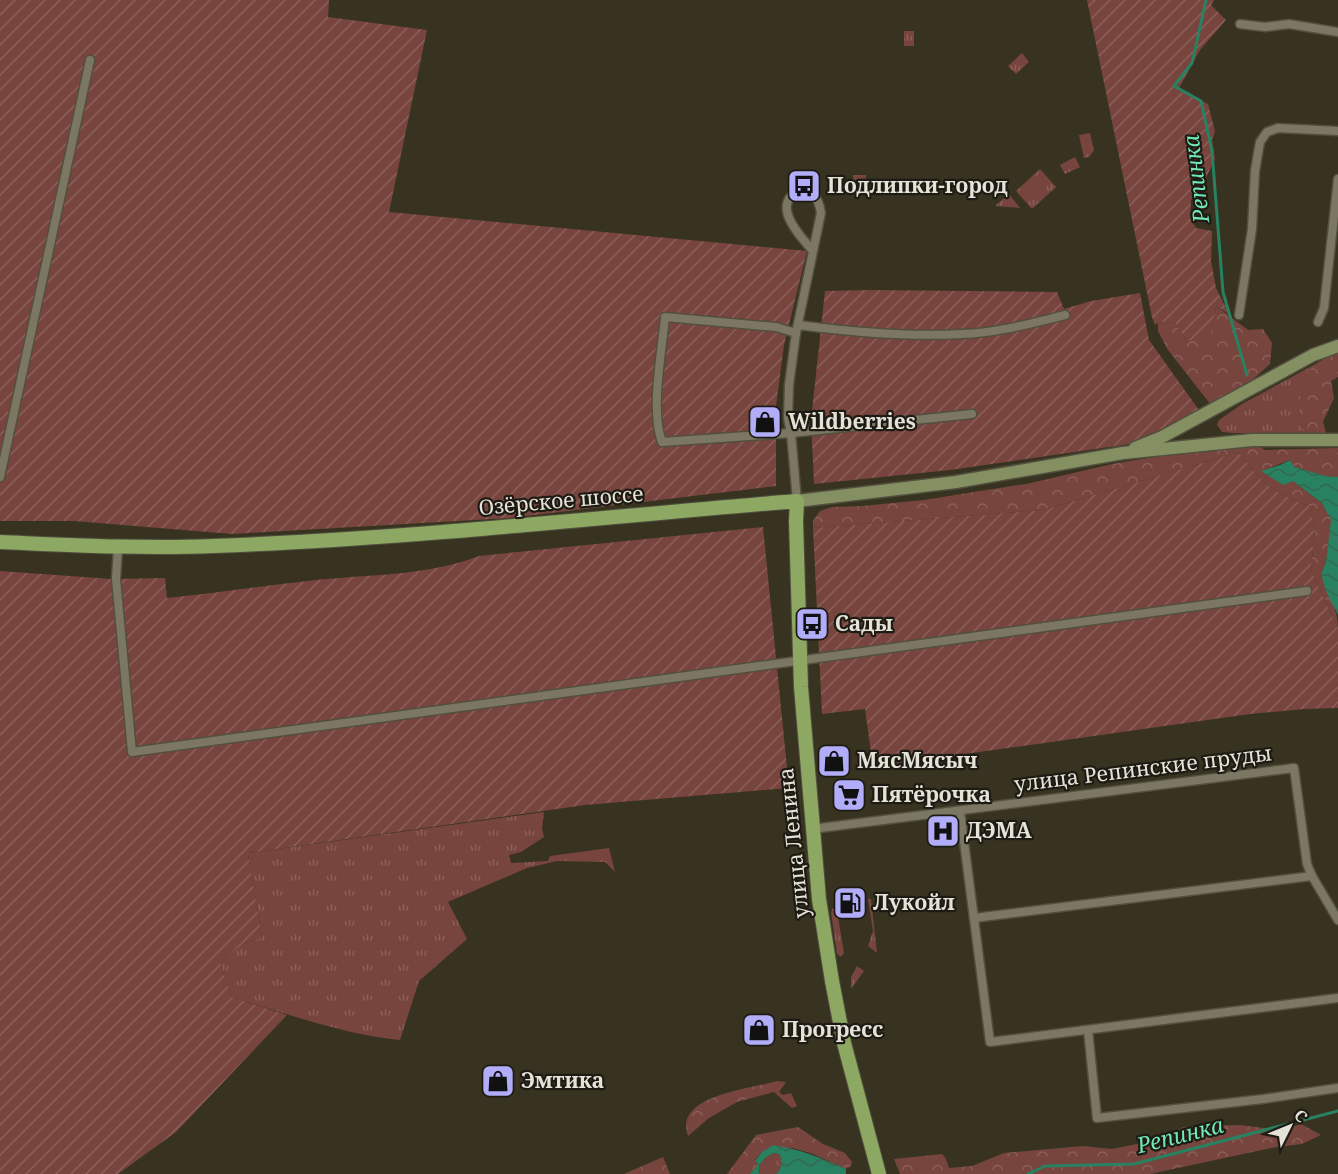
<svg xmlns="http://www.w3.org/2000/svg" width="1338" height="1174" font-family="'Noto Serif',serif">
  <defs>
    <pattern id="grass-tufts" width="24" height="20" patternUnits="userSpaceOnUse" patternTransform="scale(1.5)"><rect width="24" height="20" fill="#77453e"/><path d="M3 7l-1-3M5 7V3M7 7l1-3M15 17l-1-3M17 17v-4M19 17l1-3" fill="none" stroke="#8a6059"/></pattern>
    <pattern id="forest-crowns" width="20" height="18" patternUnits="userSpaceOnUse" patternTransform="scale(1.5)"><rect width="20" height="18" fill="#77453e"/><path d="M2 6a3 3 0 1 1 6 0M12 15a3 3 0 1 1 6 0" fill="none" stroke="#8a6059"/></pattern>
    <pattern id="garden-furrows" width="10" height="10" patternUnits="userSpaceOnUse" patternTransform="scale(1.5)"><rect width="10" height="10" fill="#77453e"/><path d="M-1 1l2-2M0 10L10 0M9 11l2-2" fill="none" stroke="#8a6059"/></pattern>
    <pattern id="water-waves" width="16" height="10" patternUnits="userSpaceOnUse" patternTransform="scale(1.5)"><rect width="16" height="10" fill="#288160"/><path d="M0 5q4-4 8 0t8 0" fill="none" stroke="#356652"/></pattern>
  </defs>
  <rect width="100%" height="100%" fill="#383320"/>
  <!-- grass -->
  <g fill="url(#grass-tufts)">
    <rect x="904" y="31" width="10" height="15"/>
    <path d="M1022 53 1029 62 1016 74 1008 66Z"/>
    <path d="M1090 133 1094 150 1089 157 1084 158 1079 135Z"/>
    <path d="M1075 157 1080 167 1065 174 1060 165Z"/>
    <path d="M1040 169 1056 187 1032 209 1016 191Z"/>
    <path d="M853 175H866L865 193 853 192Z"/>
    <path d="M1009 194 1020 208 995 206Z"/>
    <path d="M1321 361 1309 371 1299 414 1302 427 1307 433H1233L1222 432 1217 425 1219 420 1242 404Z"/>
    <path d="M544 812 542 828 544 837 521 852 509 855 511 863 548 861 550 856 609 848 615 872 605 862 557 861 527 868 448 902 467 939 419 981 400 1040C346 1035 284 1013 232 997L220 962 243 944 262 937 248 853Z"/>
    <path d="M868 899H871L877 953 868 946 873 931Z"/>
    <path d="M833 908 837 911 844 953 841 957 837 954 831 912Z"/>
    <path d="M857 966 864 971 851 989V977Z"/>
    <path d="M774 1153 779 1154 782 1160 780 1169 776 1174H759C757 1163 765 1157 774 1153Z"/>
  </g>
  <!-- forest -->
  <g fill="url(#forest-crowns)">
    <path d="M1216 306 1248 330 1263 329 1272 343 1270 364 1242 389 1211 405 1168 350 1158 331V322L1175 323 1186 340 1213 328Z"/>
    <path d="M1338 353V377L1331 381 1334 398 1323 422 1327 436C1321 435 1312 435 1308 433 1292 425 1301 381 1310 370 1316 362 1328 356 1338 353Z"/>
    <path d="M1257 445 1265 450 1338 448V477C1323 478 1308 470 1294 467L1290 460 1262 471 1270 476 1293 481 1322 503 1332 520 1326 562 1321 574C1327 593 1338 608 1338 628L1311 570 1315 526 1309 506C1273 491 1262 485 1239 452L1043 510 813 528V521L820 511 832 507 862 506 924 500 1031 483 1112 464 1185 452Z"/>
    <path d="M777 1081 786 1082 779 1092 783 1095 791 1093 797 1106 792 1108 774 1092 737 1102 709 1118 688 1136C673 1095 751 1089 777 1081Z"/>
    <path d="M1301 1124 1321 1135 1302 1144 1271 1148 1150 1174H900L894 1159 942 1154 945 1157 949 1168 972 1166 1004 1153 1083 1146 1112 1149 1166 1138 1183 1127 1239 1125 1280 1130Z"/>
    <path d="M798 1127 823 1144 845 1153 852 1162 851 1166 846 1169 813 1154 793 1148 762 1152 755 1160 758 1165 750 1174H727L756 1135Z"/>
    <path d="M663 1157 670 1174H624Z"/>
  </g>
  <!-- garden -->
  <g fill="url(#garden-furrows)">
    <path d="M0 0H329L328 17 427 30 389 212 807 251 784 345 776 406V486L509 518 232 534 74 521H0Z"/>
    <path d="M1087 0H1214L1211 5 1226 20 1200 50 1178 90 1208 104 1215 131 1212 140 1215 159 1202 186 1191 200 1190 218 1196 228 1212 231 1211 261 1216 288 1229 314 1216 306 1213 328 1203 341 1186 340 1175 323 1159 322 1155 325 1152 317Z"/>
    <path d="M870 290 1057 292 1064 309 1091 301 1140 293 1149 340 1201 413 1130 444 950 470 814 484 811 420 825 291Z"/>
    <path d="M1239 452C1262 485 1273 491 1309 506L1315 526 1311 570 1338 628V708L1304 709 1250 714 873 767 865 709 822 714 813 528 1043 510Z"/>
    <path d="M763 527 789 788 585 805 248 853 262 937 243 944 220 962 232 997 287 1015 176 1132 118 1174H0V571L112 579 165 578 167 598C214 593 261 586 308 581 365 574 424 577 479 556Z"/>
  </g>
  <!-- water -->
  <g fill="url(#water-waves)">
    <path d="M1290 460 1294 467C1309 470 1324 478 1338 477V615L1326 591 1321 574 1326 562 1331 520 1322 503 1293 481 1283 485 1261 471 1280 465Z"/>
    <path d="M773 1145C800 1149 822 1158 846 1169V1174H776L780 1169 782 1160 779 1154 774 1153C765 1157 757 1163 759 1174H750L758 1165 755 1161 762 1152Z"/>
  </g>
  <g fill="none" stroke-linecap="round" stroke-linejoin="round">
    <!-- stream -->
    <g stroke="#288160" stroke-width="3">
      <path d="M1206 0 1192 63 1174 86 1201 101 1212 151 1223 292 1247 375"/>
      <path d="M1028 1174 1045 1166 1134 1164 1338 1111"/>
    </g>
    <!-- minor casing -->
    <g stroke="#524f3f" stroke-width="11">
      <g id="minor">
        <path d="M1240 24 1265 27 1289 24 1338 32"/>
        <path d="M1239 315 1252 229 1255 171 1260 142 1267 132 1278 128 1338 131"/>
        <path d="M1318 322 1324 308 1338 179"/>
        <path d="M798 325C851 332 908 337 962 334 997 333 1032 323 1065 315"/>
        <path d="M796 333 776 327 665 317C662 351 650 411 662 442L791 433 972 414"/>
        <path d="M0 477C31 338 61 199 90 60"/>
        <path d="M797 501 791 433 788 418 789 385 796 333 821 213C816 175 775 191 790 220 795 231 805 242 813 251"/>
        <path d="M118 547 116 579 132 752 1307 591"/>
        <path d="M960 811 990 1042 1338 998"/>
        <path d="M812 829 1294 768 1307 864 1312 876 1338 920"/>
        <path d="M974 918 1312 876"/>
        <path d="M1088 1030 1097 1118 1263 1099 1338 1088"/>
      </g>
    </g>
    <!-- secondary casing -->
    <g stroke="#524f3f" stroke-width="15">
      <g id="secondary">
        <path d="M1135 448 1162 437 1313 355 1338 346"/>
        <path d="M797 501 956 482 1123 453 1252 440H1338"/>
      </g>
    </g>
    <!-- primary casing -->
    <g stroke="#524f3f" stroke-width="16">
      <path id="primary" d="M0 542C71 545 142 549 213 546 408 539 602 517 797 501L796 521 801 687 819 899 832 981 844 1043 879 1174"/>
    </g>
    <!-- minor -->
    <use href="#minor" stroke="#7c7762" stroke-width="8"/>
    <!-- secondary -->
    <use href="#secondary" stroke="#849062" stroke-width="12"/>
    <!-- primary -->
    <use href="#primary" stroke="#8ca862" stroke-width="14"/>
  </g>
  <!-- icons -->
  <defs>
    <g id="bus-square" transform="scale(1.725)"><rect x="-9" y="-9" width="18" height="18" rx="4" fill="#b2adf9" stroke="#1d1b13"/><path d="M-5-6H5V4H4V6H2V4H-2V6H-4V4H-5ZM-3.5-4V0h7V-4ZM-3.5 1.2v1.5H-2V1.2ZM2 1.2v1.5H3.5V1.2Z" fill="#111"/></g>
    <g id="shop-square" transform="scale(1.725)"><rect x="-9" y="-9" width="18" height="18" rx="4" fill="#b2adf9" stroke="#1d1b13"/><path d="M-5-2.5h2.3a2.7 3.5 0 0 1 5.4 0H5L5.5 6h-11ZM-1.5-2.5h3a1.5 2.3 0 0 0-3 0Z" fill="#111"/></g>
    <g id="supermarket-square" transform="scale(1.725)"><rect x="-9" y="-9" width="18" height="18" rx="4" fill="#b2adf9" stroke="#1d1b13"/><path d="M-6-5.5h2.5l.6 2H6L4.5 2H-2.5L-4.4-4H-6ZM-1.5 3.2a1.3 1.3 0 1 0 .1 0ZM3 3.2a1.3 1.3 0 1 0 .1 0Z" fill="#111"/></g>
    <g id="hospital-square" transform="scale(1.725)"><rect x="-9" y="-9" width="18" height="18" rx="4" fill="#b2adf9" stroke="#1d1b13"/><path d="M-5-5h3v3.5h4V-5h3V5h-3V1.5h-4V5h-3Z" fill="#111"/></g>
    <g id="fuel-square" transform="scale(1.725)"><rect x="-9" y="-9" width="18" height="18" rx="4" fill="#b2adf9" stroke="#1d1b13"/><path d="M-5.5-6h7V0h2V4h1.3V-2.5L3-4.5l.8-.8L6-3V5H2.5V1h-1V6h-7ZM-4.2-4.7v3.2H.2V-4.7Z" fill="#111"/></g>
  </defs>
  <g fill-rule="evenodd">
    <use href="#bus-square" x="804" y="186"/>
    <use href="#shop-square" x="765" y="422"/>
    <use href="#bus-square" x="812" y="624"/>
    <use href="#shop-square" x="834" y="761"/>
    <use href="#supermarket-square" x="849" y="795"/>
    <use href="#hospital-square" x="943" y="831"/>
    <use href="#fuel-square" x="850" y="903"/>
    <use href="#shop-square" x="759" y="1030"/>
    <use href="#shop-square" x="498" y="1081"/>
  </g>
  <g text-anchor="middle" stroke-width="4.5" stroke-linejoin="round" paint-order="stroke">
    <!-- poi labels -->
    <g font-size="21" font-weight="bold" fill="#e5e2d7" stroke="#1d1b13" text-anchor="start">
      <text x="827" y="193">Подлипки-город</text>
      <text x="788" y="429">Wildberries</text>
      <text x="835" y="631">Сады</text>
      <text x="857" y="768">МясМясыч</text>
      <text x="872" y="802">Пятёрочка</text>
      <text x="966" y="838">ДЭМА</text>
      <text x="873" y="910">Лукойл</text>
      <text x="782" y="1037">Прогресс</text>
      <text x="521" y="1088">Эмтика</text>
    </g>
    <!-- street labels -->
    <g font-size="21" fill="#e5e2d7" stroke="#1d1b13">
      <text transform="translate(561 501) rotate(-5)" y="7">Озёрское шоссе</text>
      <text transform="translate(1143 769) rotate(-7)" y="7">улица Репинские пруды</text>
      <text transform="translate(794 843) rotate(-96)" y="7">улица Ленина</text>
    </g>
    <!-- water labels -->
    <g font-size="22" font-style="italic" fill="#71e7b6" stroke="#1d1b13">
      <text transform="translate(1196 179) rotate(-97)" y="8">Репинка</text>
      <text transform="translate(1180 1135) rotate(-14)" y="8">Репинка</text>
    </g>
  </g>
  <!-- north arrow -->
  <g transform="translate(1290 1126) rotate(47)" stroke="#1d1b13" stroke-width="4.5" paint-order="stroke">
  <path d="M0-4.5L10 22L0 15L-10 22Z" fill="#e5e2d7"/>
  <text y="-9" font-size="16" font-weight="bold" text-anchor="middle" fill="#e5e2d7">С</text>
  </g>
</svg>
